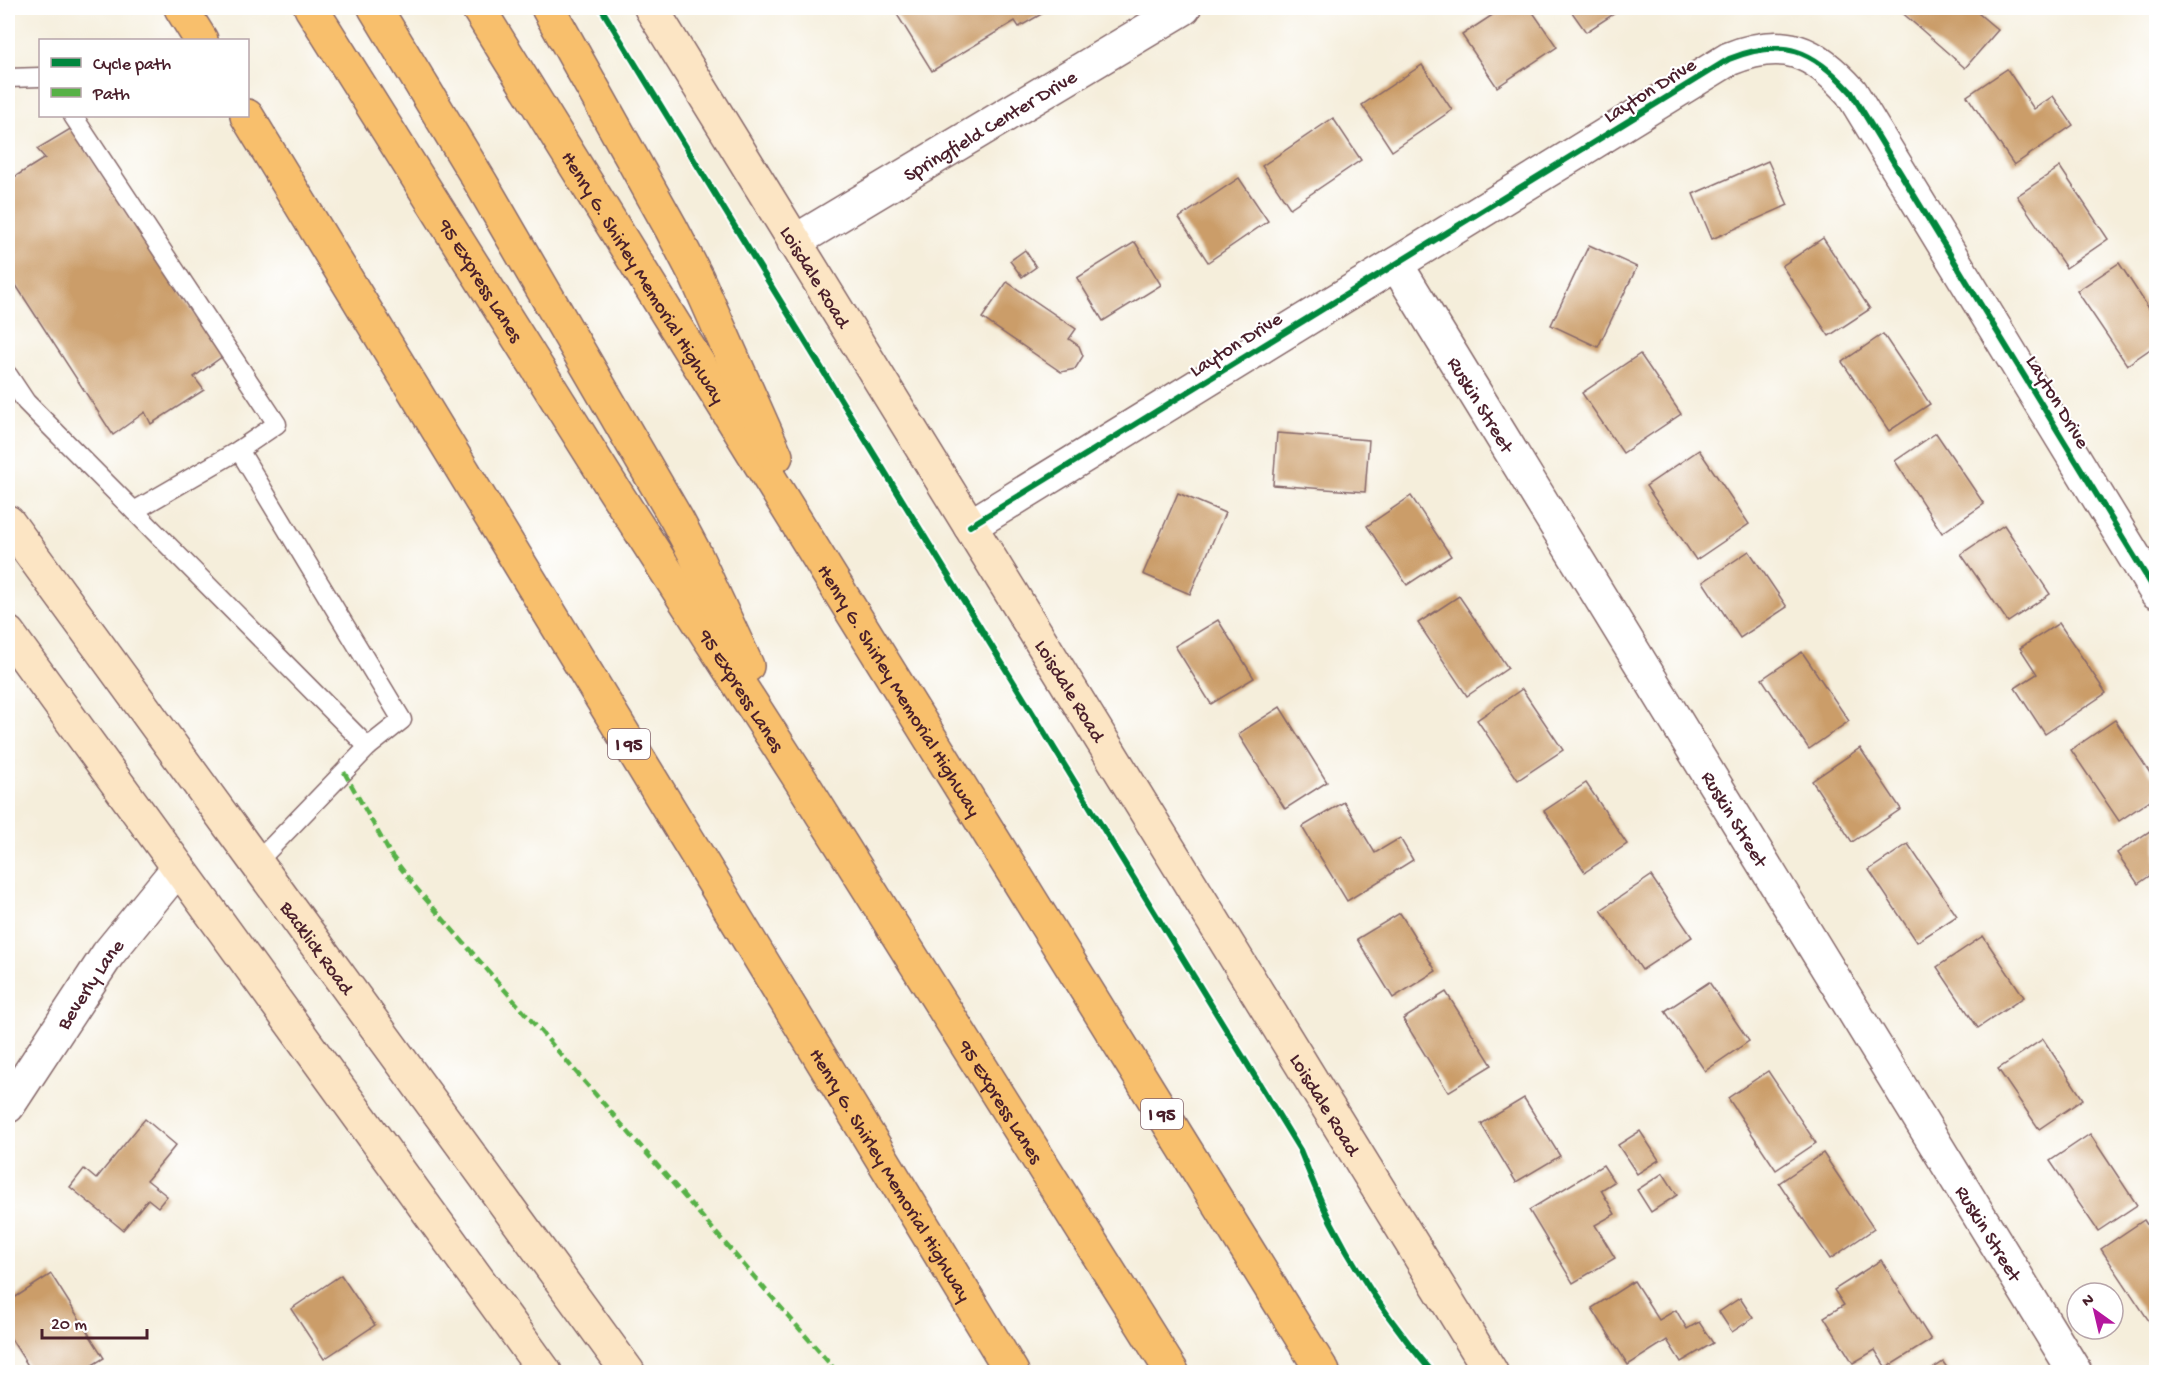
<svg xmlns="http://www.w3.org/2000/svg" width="2164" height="1380" font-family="'Gochi Hand',sans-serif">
  <rect width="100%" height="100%" fill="#fff"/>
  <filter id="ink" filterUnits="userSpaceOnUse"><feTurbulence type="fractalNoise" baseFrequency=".0167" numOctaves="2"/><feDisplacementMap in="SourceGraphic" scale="12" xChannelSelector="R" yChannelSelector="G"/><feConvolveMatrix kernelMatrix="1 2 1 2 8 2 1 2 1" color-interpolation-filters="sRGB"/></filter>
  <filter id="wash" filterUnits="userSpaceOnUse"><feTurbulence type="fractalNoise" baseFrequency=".008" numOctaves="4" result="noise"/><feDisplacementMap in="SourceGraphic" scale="24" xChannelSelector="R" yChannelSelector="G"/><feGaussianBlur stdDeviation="1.35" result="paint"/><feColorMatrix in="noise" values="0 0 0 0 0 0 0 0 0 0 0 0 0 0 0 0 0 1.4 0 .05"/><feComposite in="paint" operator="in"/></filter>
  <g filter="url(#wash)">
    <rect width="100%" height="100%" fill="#f5eedb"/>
    <g id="blocks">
      <!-- building -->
      <g fill="#cb9d69">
        <path d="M893 8H1052L1019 27 1015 21 932 71Z"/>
        <path d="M1503 8H1530L1557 47 1497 87 1462 35Z"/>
        <path d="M1569 8H1623L1586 32Z"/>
        <path d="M1899 8H1972L1998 30 1965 68 1898 9Z"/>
        <path d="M1422 65 1452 110 1392 151 1362 105Z"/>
        <path d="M2007 69 2034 109 2053 96 2073 125 2014 165 1967 96Z"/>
        <path d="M1333 118 1361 160 1290 208 1262 166Z"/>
        <path d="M72 128 223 356 194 377 204 390 151 424 145 412 113 435 8 273V181L45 158 37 149Z"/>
        <path d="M1768 161 1788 205 1712 239 1693 194Z"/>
        <path d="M2060 167 2108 239 2066 268 2017 196Z"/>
        <path d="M1239 178 1268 221 1208 262 1179 218Z"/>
        <path d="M1823 238 1870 309 1829 336 1782 266Z"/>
        <path d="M1135 242 1161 285 1103 321 1077 278Z"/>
        <path d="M1589 245 1637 267 1598 347 1551 325Z"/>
        <path d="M1025 250 1036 267 1022 277 1010 261Z"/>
        <path d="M2119 263 2156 319V345L2127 365 2077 291Z"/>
        <path d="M1007 282 1076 329 1069 339 1079 346 1083 356 1075 369 1061 372 982 318Z"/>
        <path d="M1883 334 1930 404 1889 431 1842 362Z"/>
        <path d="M1640 354 1681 414 1623 453 1582 393Z"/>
        <path d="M1277 433 1369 440 1365 492 1273 485Z"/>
        <path d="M1936 433 1984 504 1942 533 1895 461Z"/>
        <path d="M1699 450 1749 524 1696 560 1646 486Z"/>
        <path d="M1178 493 1225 513 1190 594 1143 574Z"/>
        <path d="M1411 496 1451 556 1407 585 1367 526Z"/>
        <path d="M2004 525 2050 594 2008 622 1961 554Z"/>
        <path d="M1749 551 1787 607 1740 638 1703 582Z"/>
        <path d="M1459 596 1508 668 1467 696 1418 623Z"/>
        <path d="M1218 620 1254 678 1211 704 1175 646Z"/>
        <path d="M2059 623 2106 693 2045 734 2015 688 2037 674 2020 648Z"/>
        <path d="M1802 652 1849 721 1809 749 1762 679Z"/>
        <path d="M1522 689 1563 750 1518 780 1477 720Z"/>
        <path d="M1280 707 1327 782 1285 809 1238 734Z"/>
        <path d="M2115 720 2156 782V796L2119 821 2071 750Z"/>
        <path d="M1860 748 1901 809 1852 842 1812 781Z"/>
        <path d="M1586 783 1627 844 1585 872 1544 811Z"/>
        <path d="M1344 802 1375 853 1400 838 1413 860 1347 901 1302 827Z"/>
        <path d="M2156 827V874L2155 872 2138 884 2117 853Z"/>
        <path d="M1908 844 1957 916 1917 942 1869 870Z"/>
        <path d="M1651 876 1692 937 1642 970 1601 910Z"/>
        <path d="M1400 913 1436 971 1393 998 1357 939Z"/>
        <path d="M1983 936 2024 997 1978 1028 1937 967Z"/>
        <path d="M1709 982 1749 1041 1705 1071 1665 1011Z"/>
        <path d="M1446 992 1492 1065 1448 1092 1403 1019Z"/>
        <path d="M2043 1039 2083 1099 2039 1129 1998 1069Z"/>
        <path d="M1768 1071 1816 1143 1776 1170 1728 1098Z"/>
        <path d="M1524 1098 1560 1156 1516 1182 1481 1124Z"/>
        <path d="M145 1119 176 1145 147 1180 167 1196 158 1207 148 1199 123 1230 70 1187 84 1169 96 1179Z"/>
        <path d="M1640 1131 1659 1160 1637 1174 1618 1145Z"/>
        <path d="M2090 1134 2137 1205 2098 1231 2050 1161Z"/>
        <path d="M1823 1153 1874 1229 1830 1259 1779 1183Z"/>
        <path d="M1603 1165 1614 1182 1601 1190 1615 1214 1595 1225 1615 1258 1573 1283 1529 1210Z"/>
        <path d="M1663 1173 1677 1195 1651 1212 1637 1190Z"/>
        <path d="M2144 1220 2156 1238V1320L2151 1324 2101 1249Z"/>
        <path d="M1881 1260 1931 1340 1886 1368 1875 1350 1853 1363 1824 1317 1844 1305 1834 1290Z"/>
        <path d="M51 1274 104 1358 81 1372H32L8 1334V1302Z"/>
        <path d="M341 1275 375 1325 324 1359 291 1309Z"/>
        <path d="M1634 1281 1659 1320 1676 1310 1687 1329 1699 1322 1713 1343 1681 1362 1667 1340 1628 1365 1592 1308Z"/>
        <path d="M1740 1298 1753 1318 1732 1332 1719 1312Z"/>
        <path d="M1943 1362 1950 1372H1928Z"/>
      </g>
    </g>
  </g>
  <g filter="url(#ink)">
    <use href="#blocks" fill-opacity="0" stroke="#866769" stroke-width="1.5"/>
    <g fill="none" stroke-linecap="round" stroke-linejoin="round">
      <!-- service casing -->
      <g stroke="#866769" stroke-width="21">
        <g id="service">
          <path d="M8 78 40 77"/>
          <path d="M73 116 277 424 239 450 402 720 368 747"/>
          <path d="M8 375 26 402 368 747 256 863"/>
          <path d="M134 511 239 450"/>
        </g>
      </g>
      <!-- minor casing -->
      <g stroke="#866769" stroke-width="36">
        <g id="minor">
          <path id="s1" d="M794 242 1184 8"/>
          <path id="s2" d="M1396 264 2075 1372"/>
          <path d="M970 526 1729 59C1784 37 1813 50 1851 92L2156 592"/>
          <path id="s3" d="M8 1106 108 954 178 868"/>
        </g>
      </g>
      <!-- secondary casing -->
      <g stroke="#866769" stroke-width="36">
        <g id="secondary">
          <path id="s4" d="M651 8 1491 1372"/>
          <path id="s5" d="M8 522 628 1372"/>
          <path d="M8 633 545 1372"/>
        </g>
      </g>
      <!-- motorway casing -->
      <g stroke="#866769" stroke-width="36">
        <g id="motorway">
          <path d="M181 8 201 40"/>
          <path id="s6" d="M311 8 609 482 800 779 1172 1372"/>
          <path d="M375 8 481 183 677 520 694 552 747 666"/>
          <path id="s7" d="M478 8 1323 1372"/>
          <path d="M548 8 671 228 697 278 776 456"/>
          <path id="s8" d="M247 116 1012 1372"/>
        </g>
      </g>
      <!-- service -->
      <use href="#service" stroke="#fff" stroke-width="18"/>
      <!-- minor -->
      <use href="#minor" stroke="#fff" stroke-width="33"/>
      <!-- secondary -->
      <use href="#secondary" stroke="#fce5c4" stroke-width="33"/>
      <!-- motorway -->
      <use href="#motorway" stroke="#f8bf6c" stroke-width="33"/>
      <!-- quiet -->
      <path stroke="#57b146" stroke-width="4.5" stroke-dasharray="9 4.5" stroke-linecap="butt" d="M344 772 391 855 416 888 837 1372"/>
      <!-- cycleway casing -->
      <g stroke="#fff" stroke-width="10">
        <g id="cycleway">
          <path d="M601 8 1300 1150C1310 1174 1319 1199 1331 1222 1359 1277 1393 1326 1432 1372"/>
          <path d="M970 526 1729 59C1784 37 1813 50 1851 92L2156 592"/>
        </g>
      </g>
      <!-- cycleway -->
      <use href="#cycleway" stroke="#00873e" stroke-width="6"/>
    </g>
  </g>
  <g text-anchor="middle" stroke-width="4.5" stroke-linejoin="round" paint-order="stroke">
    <!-- shield labels -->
    <g fill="#fff" stroke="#80626b" stroke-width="1.5">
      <rect x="608" y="729" width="42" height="30" rx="4.5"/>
      <rect x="1141" y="1099" width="42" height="30" rx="4.5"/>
    </g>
    <g font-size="18" font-weight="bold" fill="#4a1f2b">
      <text x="629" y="750">I 95</text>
      <text x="1162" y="1120">I 95</text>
    </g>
    <!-- street labels -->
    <g font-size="20" fill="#4a1f2b" stroke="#fff">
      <text transform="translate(1649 89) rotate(-32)" y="7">Layton Drive</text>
      <text dy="7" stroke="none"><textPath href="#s1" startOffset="228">Springfield Center Drive</textPath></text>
      <text dy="7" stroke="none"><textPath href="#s4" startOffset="315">Loisdale Road</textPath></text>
      <text dy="7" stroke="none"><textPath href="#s7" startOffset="316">Henry G. Shirley Memorial Highway</textPath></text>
      <text dy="7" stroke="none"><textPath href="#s6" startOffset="321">95 Express Lanes</textPath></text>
      <text transform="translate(1235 343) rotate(-32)" y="7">Layton Drive</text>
      <text transform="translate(2059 401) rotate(59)" y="7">Layton Drive</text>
      <text dy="7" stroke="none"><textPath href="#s2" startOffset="164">Ruskin Street</textPath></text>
      <text dy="7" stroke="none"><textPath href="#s6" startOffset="807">95 Express Lanes</textPath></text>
      <text dy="7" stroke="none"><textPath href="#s7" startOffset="802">Henry G. Shirley Memorial Highway</textPath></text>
      <text dy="7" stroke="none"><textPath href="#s4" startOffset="801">Loisdale Road</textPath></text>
      <text dy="7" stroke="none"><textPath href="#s2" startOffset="650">Ruskin Street</textPath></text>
      <text dy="7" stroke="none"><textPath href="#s5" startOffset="526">Backlick Road</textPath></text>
      <text dy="7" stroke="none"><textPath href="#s3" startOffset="147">Beverly Lane</textPath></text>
      <text dy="7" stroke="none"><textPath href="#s6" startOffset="1293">95 Express Lanes</textPath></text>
      <text dy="7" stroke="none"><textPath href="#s4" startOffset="1287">Loisdale Road</textPath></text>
      <text dy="7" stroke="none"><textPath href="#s8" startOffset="1239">Henry G. Shirley Memorial Highway</textPath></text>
      <text dy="7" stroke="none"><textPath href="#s2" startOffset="1136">Ruskin Street</textPath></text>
    </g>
  </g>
  <!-- margin -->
  <rect width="2164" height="1380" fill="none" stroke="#fff" stroke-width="30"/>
  <!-- legend -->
  <rect x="39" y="39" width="210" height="78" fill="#ffffff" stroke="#b7a5aa" stroke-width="1.5"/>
  <rect x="51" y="58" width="30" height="9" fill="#00873e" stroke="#b7a5aa" stroke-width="1.5"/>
  <text x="93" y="69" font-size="18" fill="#4a1f2b">Cycle path</text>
  <rect x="51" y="88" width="30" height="9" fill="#57b146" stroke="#b7a5aa" stroke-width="1.5"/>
  <text x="93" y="99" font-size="18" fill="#4a1f2b">Path</text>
  <!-- north arrow -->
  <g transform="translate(2095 1311) rotate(326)"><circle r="28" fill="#ffffff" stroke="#b7a5aa" stroke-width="1.5"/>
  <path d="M0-4.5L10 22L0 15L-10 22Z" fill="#b5179e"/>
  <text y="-9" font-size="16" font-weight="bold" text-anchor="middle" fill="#4a1f2b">N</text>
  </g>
  <!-- scale -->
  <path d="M42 1329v9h105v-9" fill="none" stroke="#4a1f2b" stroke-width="3"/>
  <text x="51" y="1329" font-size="18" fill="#4a1f2b" stroke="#ffffff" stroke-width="4.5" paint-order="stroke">20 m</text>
</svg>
